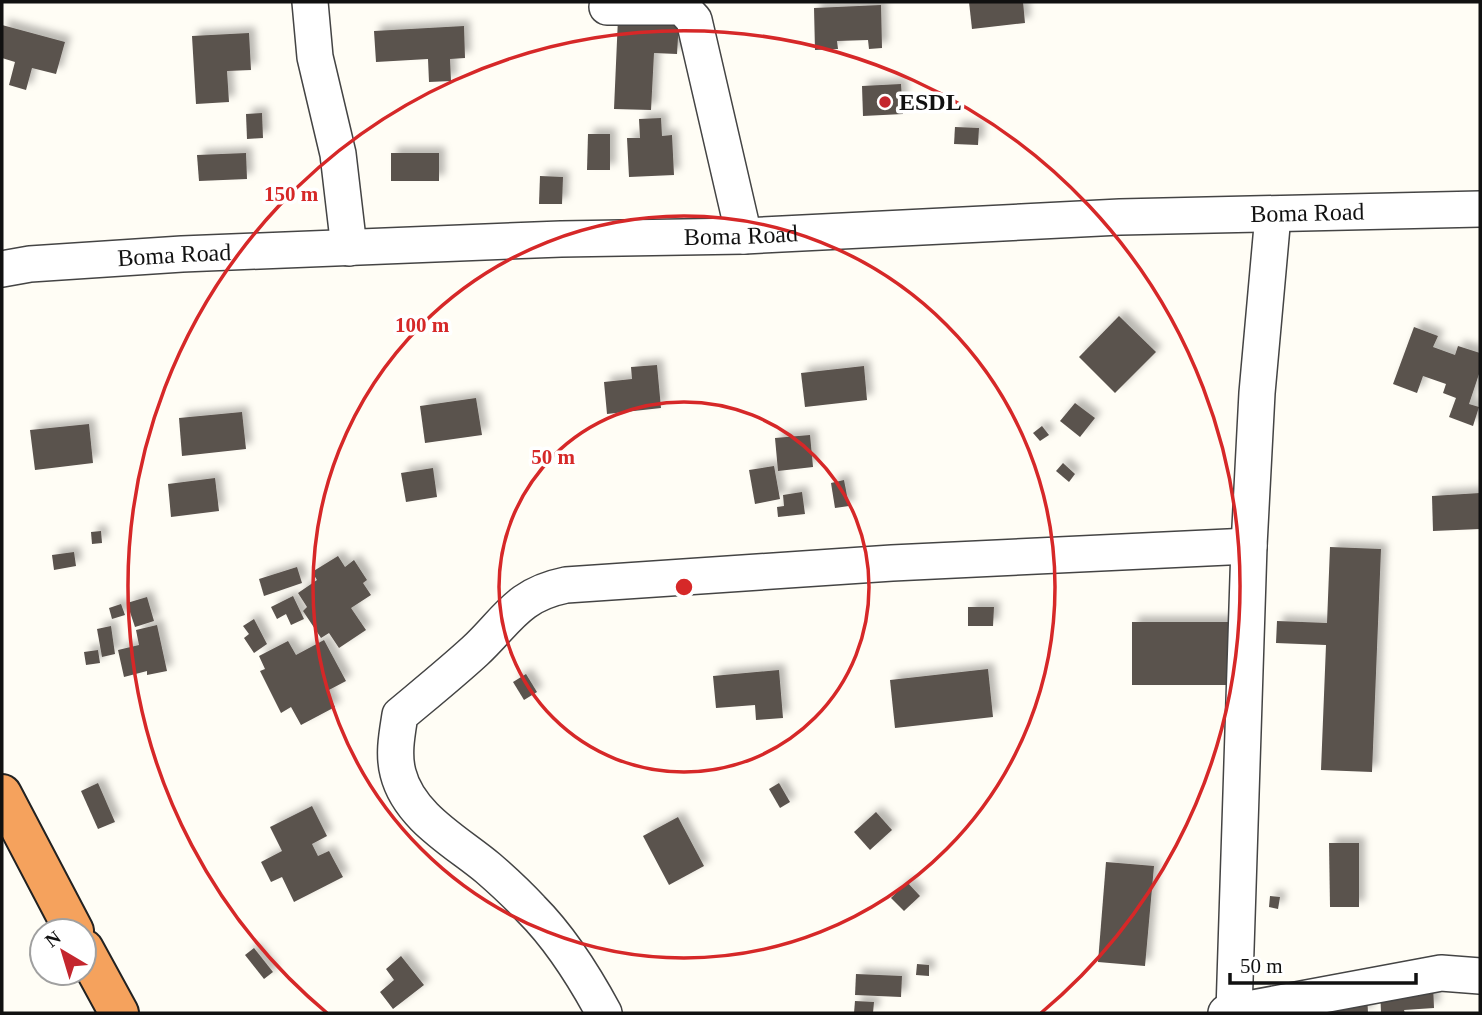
<svg xmlns="http://www.w3.org/2000/svg" width="1482" height="1015" font-family="'Times New Roman',serif">
  <defs>
    <filter id="shadow"><feDropShadow dx="6" dy="-6" stdDeviation="3.5" flood-color="#0004"/></filter>
  </defs>
  <rect width="100%" height="100%" fill="#fffdf5"/>
  <!-- building -->
  <g fill="#5a524d" filter="url(#shadow)">
    <path d="M969 2H1023L1025 23 972 29Z"/>
    <path d="M881 5 882 48 869 49 868 40 837 41 838 49 815 50 814 8Z"/>
    <path d="M618 18 679 21 677 54 654 53 651 110 614 109Z"/>
    <path d="M2 25 65 42 56 74 32 68 26 90 9 85 15 62 2 58Z"/>
    <path d="M464 26 465 58 450 59 451 81 429 82 428 59 376 62 374 31Z"/>
    <path d="M249 33 251 70 227 71 229 102 196 104 192 36Z"/>
    <path d="M901 84 903 114 863 116 862 86Z"/>
    <path d="M262 113 263 138 247 139 246 114Z"/>
    <path d="M661 118 662 136 672 135 674 175 629 177 627 138H640L639 119Z"/>
    <path d="M955 127 979 128 978 145 954 144Z"/>
    <path d="M588 134H610V170H587Z"/>
    <path d="M246 153 247 179 199 181 197 155Z"/>
    <rect x="391" y="153" width="48" height="28"/>
    <path d="M540 176 563 177 562 204H539Z"/>
    <path d="M1119 316 1156 352 1115 393 1079 357Z"/>
    <path d="M1414 327 1438 336 1433 347 1455 355 1458 346 1480 353V371L1469 404 1479 407 1473 426 1449 417 1456 398 1443 393 1446 384 1423 376 1417 393 1393 384Z"/>
    <path d="M657 365 661 408 607 414 604 382 632 379 631 367Z"/>
    <path d="M864 366 867 400 805 407 801 373Z"/>
    <path d="M476 398 482 435 425 443 420 406Z"/>
    <path d="M1075 403 1095 418 1080 437 1060 421Z"/>
    <path d="M242 412 246 449 182 456 179 418Z"/>
    <path d="M89 424 93 463 35 470 30 430Z"/>
    <path d="M1042 426 1049 435 1040 441 1033 433Z"/>
    <path d="M810 435 813 467 778 471 775 438Z"/>
    <path d="M1063 463 1075 474 1069 482 1056 471Z"/>
    <path d="M774 466 780 499 755 504 749 470Z"/>
    <path d="M433 468 437 497 406 502 401 473Z"/>
    <path d="M215 478 219 511 171 517 168 484Z"/>
    <path d="M844 480 849 506 835 508 831 483Z"/>
    <path d="M802 492 805 514 778 517 777 507 784 506 783 495Z"/>
    <path d="M1480 493V529L1433 531 1432 496Z"/>
    <path d="M101 531 102 543 92 544 91 532Z"/>
    <path d="M1330 547 1381 549 1372 772 1321 770 1326 645 1276 643 1277 621 1327 623Z"/>
    <path d="M74 552 76 566 54 570 52 555Z"/>
    <path d="M338 556 345 567 354 560 367 580 363 583 371 595 351 608 366 630 339 648 329 633 321 638 303 611 307 607 298 593 317 580 312 572Z"/>
    <path d="M297 567 302 583 264 596 259 579Z"/>
    <path d="M293 596 304 619 291 625 286 614 277 619 271 607Z"/>
    <path d="M147 597 154 621 135 627 127 603Z"/>
    <path d="M121 604 125 615 112 619 109 608Z"/>
    <path d="M968 607H994L993 626H968Z"/>
    <path d="M254 619 267 644 254 653 244 638 249 634 243 626Z"/>
    <path d="M1132 622H1229L1228 685H1132Z"/>
    <path d="M157 625 167 671 147 675V671L124 677 118 650 139 645 136 630Z"/>
    <path d="M111 626 115 654 102 657 97 629Z"/>
    <path d="M324 640 346 681 327 691 335 707 301 725 291 707 281 713 260 671 265 669 259 656 288 641 296 655Z"/>
    <path d="M98 650 100 663 86 665 84 652Z"/>
    <path d="M988 669 993 717 895 728 890 680Z"/>
    <path d="M779 670 783 718 756 720 755 705 716 708 713 676Z"/>
    <path d="M526 674 537 692 524 700 513 682Z"/>
    <path d="M98 783 115 822 98 829 81 791Z"/>
    <path d="M779 783 790 802 780 808 769 789Z"/>
    <path d="M312 806 327 836 312 844 318 856 329 851 343 877 294 902 282 877 271 882 261 862 282 851 270 827Z"/>
    <path d="M876 812 892 830 870 850 854 832Z"/>
    <path d="M678 817 704 866 669 885 643 836Z"/>
    <path d="M1329 843H1359V907H1330Z"/>
    <path d="M1106 862 1154 866 1145 966 1098 962Z"/>
    <path d="M907 882 920 896 904 911 891 898Z"/>
    <path d="M1270 896 1280 897 1278 909 1269 907Z"/>
    <path d="M254 948 273 972 264 979 245 955Z"/>
    <path d="M401 956 424 985 393 1009 380 992 394 980 386 969Z"/>
    <path d="M917 964 929 965V976L916 975Z"/>
    <path d="M856 974 902 976 901 997 855 995Z"/>
    <path d="M1433 984 1434 1008 1404 1010 1405 1013H1381L1380 987Z"/>
    <path d="M1367 994 1368 1013H1321L1320 997Z"/>
    <path d="M855 1001 874 1002 873 1013H854Z"/>
  </g>
  <g fill="none" stroke-linecap="round" stroke-linejoin="round">
    <!-- minor casing -->
    <g stroke="#444" stroke-width="38">
      <g id="minor">
        <path d="M310 2 315 57 338 154 349 248"/>
        <path d="M607 7H682L694 20 744 236"/>
        <path id="s1" d="M2 269 30 264 182 254 561 239 744 236 1120 217 1480 209"/>
        <path d="M1234 1011 1249 546 1257 393 1273 215"/>
        <path d="M604 1013C584 976 561 939 531 909 518 895 503 881 488 868 457 842 409 817 398 773 393 754 397 734 400 715 425 694 451 673 475 651 508 620 517 595 566 585L892 563 1249 546"/>
        <path d="M1226 1013 1441 973 1480 976"/>
      </g>
    </g>
    <!-- highway casing -->
    <g stroke="#222" stroke-width="42">
      <g id="highway">
        <path d="M2 794 74 931"/>
        <path d="M84 949 119 1013"/>
      </g>
    </g>
    <!-- minor -->
    <use href="#minor" stroke="#fff" stroke-width="35"/>
    <!-- highway -->
    <use href="#highway" stroke="#f5a25d" stroke-width="38"/>
  </g>
  <!-- distance rings -->
  <g fill="none" stroke="#d62828" stroke-width="3.5">
    <circle cx="684" cy="587" r="185"/>
    <circle cx="684" cy="587" r="371"/>
    <path d="M327 1013A556 556 0 1 1 1041 1013"/>
  </g>
  <!-- markers -->
  <circle fill="#c4262e" stroke="#fff" stroke-width="2.5" cx="885" cy="102" r="7"/>
  <g text-anchor="middle" stroke-width="7" stroke-linejoin="round" paint-order="stroke">
    <!-- poi labels -->
    <g font-size="24" font-weight="bold" fill="#111" stroke="#fff" text-anchor="start">
      <text x="899" y="110">ESDL</text>
    </g>
    <!-- street labels -->
    <g font-size="24" fill="#111" stroke="#fff">
      <text dy="8" stroke="none"><textPath href="#s1" startOffset="1307">Boma Road</textPath></text>
      <text dy="8" stroke="none"><textPath href="#s1" startOffset="740">Boma Road</textPath></text>
      <text dy="8" stroke="none"><textPath href="#s1" startOffset="173">Boma Road</textPath></text>
    </g>
  </g>
  <circle cx="684" cy="587" r="10" fill="#d62828" stroke="#fff" stroke-width="3.5"/>
  <g font-size="21" text-anchor="middle" font-weight="bold" fill="#d62828" stroke="#fff" stroke-width="7" stroke-linejoin="round" paint-order="stroke">
    <text x="291" y="201">150 m</text>
    <text x="422" y="332">100 m</text>
    <text x="553" y="464">50 m</text>
  </g>
  <!-- border -->
  <rect width="1482" height="1015" fill="none" stroke="#111111" stroke-width="7"/>
  <!-- north arrow -->
  <g transform="translate(63 952) rotate(322)"><circle r="33" fill="#ffffff" stroke="#a0a0a0" stroke-width="2"/>
  <path d="M0-5L12 26L0 18L-12 26Z" fill="#c4262e"/>
  <text y="-10" font-size="19" font-weight="bold" text-anchor="middle" fill="#111111">N</text>
  </g>
  <!-- scale -->
  <path d="M1230 973v10h186v-10" fill="none" stroke="#111111" stroke-width="3.5"/>
  <text x="1240" y="973" font-size="21" fill="#111111" stroke="#ffffff" stroke-width="5" paint-order="stroke">50 m</text>
</svg>
